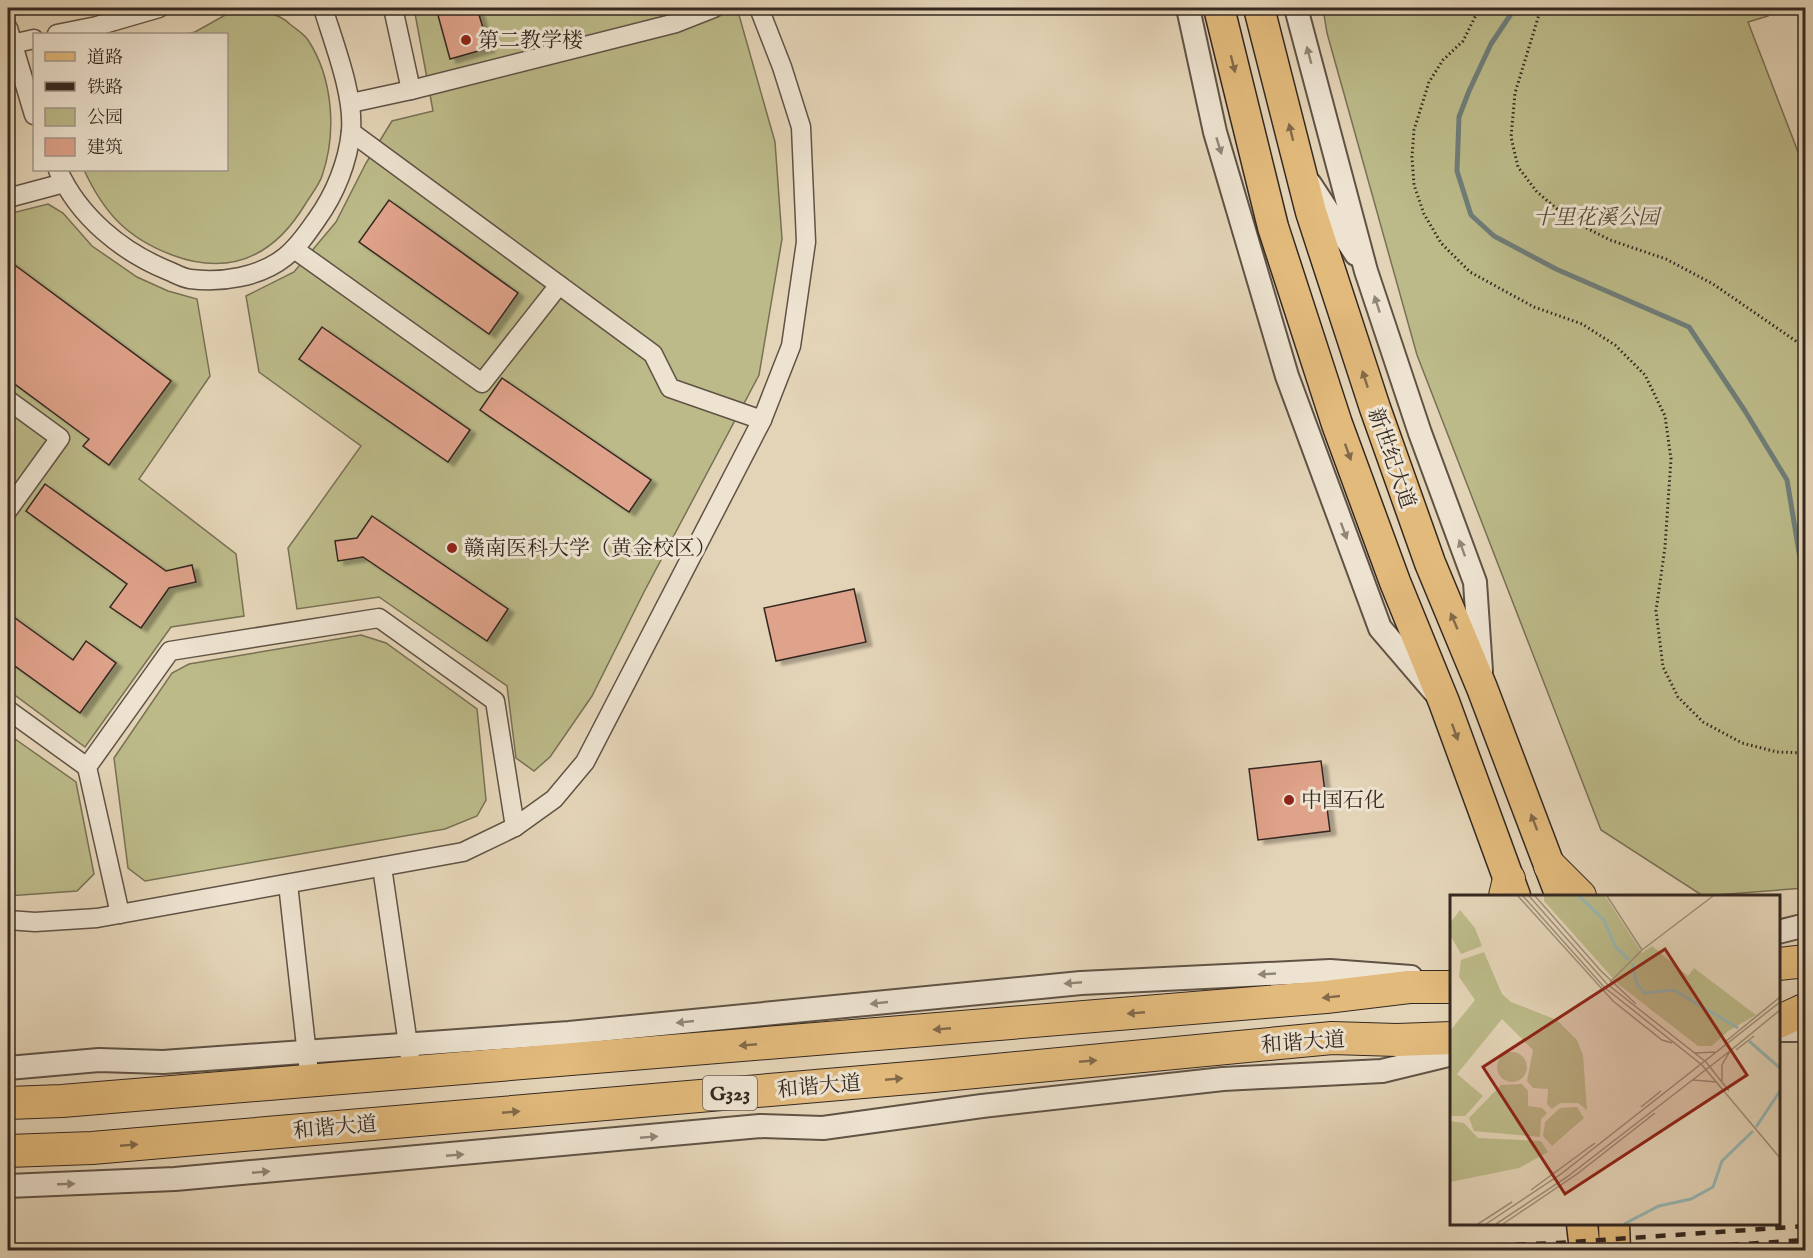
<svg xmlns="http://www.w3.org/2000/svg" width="1813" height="1258" font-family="'IM FELL English','Noto Serif SC',serif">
  <defs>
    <filter id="shadow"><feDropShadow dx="6" dy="4" stdDeviation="1.5" flood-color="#0004"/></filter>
  </defs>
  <rect width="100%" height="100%" fill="#e4d4b7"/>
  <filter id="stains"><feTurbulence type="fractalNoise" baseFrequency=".00333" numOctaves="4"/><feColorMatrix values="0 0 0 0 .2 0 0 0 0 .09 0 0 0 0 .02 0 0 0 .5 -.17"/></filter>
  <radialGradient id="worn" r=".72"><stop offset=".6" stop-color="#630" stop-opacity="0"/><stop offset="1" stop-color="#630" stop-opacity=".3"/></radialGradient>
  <!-- green -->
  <g fill="#bcba89" stroke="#787155" stroke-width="1.5">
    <path d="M414 8H737L775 142 782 239 759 375 644 592 592 696 550 757 534 771 516 758 507 686 379 597 297 609 288 548 361 446 259 372 246 296 294 272 336 222 366 163 392 121 433 111Z"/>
    <path d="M1323 8H1765L1768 16 1748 22 1805 170V888L1703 896 1601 830 1417 355 1327 33Z"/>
    <path d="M245 11C257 11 269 12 280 17 284 19 288 22 291 25 297 30 304 34 308 40 333 78 337 133 322 176 319 185 311 195 306 203 275 255 231 277 172 255 127 238 104 213 84 170H226V34H187L195 32 227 14Z"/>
    <path d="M48 204 63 213 92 246 137 277 168 291 197 299 210 376 139 479 236 554 244 616 171 627 85 747 8 690V214Z"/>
    <path d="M361 635 386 643 477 709 486 800 477 816 445 829 145 881 128 868 114 758 172 673 189 664Z"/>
    <path d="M8 734 76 782 94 874 77 891 8 896Z"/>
  </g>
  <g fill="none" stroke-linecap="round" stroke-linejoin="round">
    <!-- stream -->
    <path stroke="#6f7e7a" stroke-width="5" d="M1513 8 1511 14 1491 44 1469 91 1459 117 1457 171 1471 215 1494 236 1556 269 1689 327 1745 411 1787 480 1800 558 1806 571"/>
  </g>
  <!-- building -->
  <g fill="#dfa28a" stroke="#342821" stroke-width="1.5" filter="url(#shadow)">
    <path d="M436 8H477L489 48 450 59Z"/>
    <path d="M389 200 518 293 489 334 359 242Z"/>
    <path d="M8 260 171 381 109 465 83 446 89 439 8 379Z"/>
    <path d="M322 327 470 430 448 462 299 359Z"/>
    <path d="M502 378 651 480 629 512 480 410Z"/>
    <path d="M45 484 166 571 192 565 196 582 169 588 141 628 110 607 127 584 26 511Z"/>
    <path d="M372 516 508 609 487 641 363 557 338 561 335 541 357 538Z"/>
    <path d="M854 589 866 642 776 661 764 608Z"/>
    <path d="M8 613 73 660 86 641 116 663 80 713 8 661Z"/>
    <path d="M1321 761 1330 831 1258 840 1249 769Z"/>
  </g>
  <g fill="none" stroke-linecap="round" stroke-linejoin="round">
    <!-- minor casing -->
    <g stroke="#605346" stroke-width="21">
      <g id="minor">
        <path d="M393 8 411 90 676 23 714 8"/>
        <path d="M8 28 34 115"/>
        <path d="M57 34 97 26 159 8"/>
        <path d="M12 44 34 39"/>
        <path d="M351 103 411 90"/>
        <path d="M351 132 653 354 670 388 762 420"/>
        <path d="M58 170C79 217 122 252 169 271 176 274 183 278 190 279 222 283 260 277 285 257 298 247 308 232 317 219 335 194 348 162 351 131 354 94 334 44 323 8"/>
        <path d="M8 198 64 183"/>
        <path d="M294 249 482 383 559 285"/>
        <path d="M8 400 60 438 8 510"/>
        <path d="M8 710 87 767"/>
        <path d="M382 867 410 1058"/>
        <path d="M288 884 308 1064"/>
        <path d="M120 914 87 767 170 651 379 618 495 701 515 827"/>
        <path d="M8 920 35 922 97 918 463 852 515 827 554 799 585 762 762 420 791 346 806 242 801 127 782 67 759 8"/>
      </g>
    </g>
    <!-- tertiary casing -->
    <g stroke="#605346" stroke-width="26">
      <g id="tertiary">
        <path d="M1188 8 1215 132 1287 376 1380 628 1434 691"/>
        <path d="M1296 8 1366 271 1420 433 1475 582 1481 671"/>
        <path d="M1310 184 1356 254"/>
        <path d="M1778 932 1806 925"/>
        <path d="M1778 1030H1806"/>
        <path d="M8 1068 99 1060 163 1062 569 1033 1081 983 1330 971 1411 977"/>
        <path d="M8 1186 175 1179 760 1126 823 1128 982 1106 1223 1079 1382 1071 1452 1054"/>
      </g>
    </g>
    <!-- primary casing -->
    <g stroke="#342821" stroke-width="33">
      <g id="primary">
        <path d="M1219 8 1273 227 1337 424 1395 582 1444 702 1515 896"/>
        <path d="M1259 8 1311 212 1375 408 1430 563 1482 688 1559 891"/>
        <path d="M1582 1224 1585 1250"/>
        <path d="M1614 1224 1615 1250"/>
      </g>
    </g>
    <!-- trunk casing -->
    <g stroke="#342821" stroke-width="34">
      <g id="trunk">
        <path d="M1550 866 1580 896"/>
        <path d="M1505 896 1509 879"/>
        <path d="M1778 964 1806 961"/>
        <path d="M1778 1022 1806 1009"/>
        <path d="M8 1103 62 1101 1326 997 1409 987H1452"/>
        <path d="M8 1151 92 1148 933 1076 1332 1038 1397 1040 1452 1038"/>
      </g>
    </g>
    <!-- path -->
    <g stroke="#342821" stroke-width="3" stroke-dasharray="1.5 3" stroke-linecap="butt">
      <path d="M1478 8 1476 15 1463 41 1443 60 1429 82 1414 130 1412 157 1414 185 1424 214 1441 243 1470 272 1534 307 1582 324 1615 345 1645 375 1665 416 1671 459 1665 547 1656 611 1663 667 1678 697 1703 722 1742 743 1777 752 1806 753"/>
      <path d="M1541 8 1515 93 1511 137 1518 167 1537 192 1569 219 1610 240 1666 259 1713 284 1806 348"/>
    </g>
    <!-- minor -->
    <use href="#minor" stroke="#ede3d0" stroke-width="18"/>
    <!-- tertiary -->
    <use href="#tertiary" stroke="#ede3d0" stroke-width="22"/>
    <!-- primary -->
    <use href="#primary" stroke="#e2ba7c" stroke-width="30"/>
    <!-- trunk -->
    <use href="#trunk" stroke="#e2ba7c" stroke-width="32"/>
    <!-- rail -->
    <g stroke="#342821" stroke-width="4.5" stroke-dasharray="10 10" stroke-linecap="butt">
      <path d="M1376 1250 1557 1243 1806 1226"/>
      <path d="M1649 1250 1806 1240"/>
    </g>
  </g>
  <!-- one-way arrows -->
  <defs><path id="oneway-solid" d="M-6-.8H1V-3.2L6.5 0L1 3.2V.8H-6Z" transform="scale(1.5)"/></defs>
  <g fill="#908678">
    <use href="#oneway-solid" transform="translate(1309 55) rotate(-105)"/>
    <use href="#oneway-solid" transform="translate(1219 146) rotate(73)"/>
    <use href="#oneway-solid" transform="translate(1377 304) rotate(-108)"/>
    <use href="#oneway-solid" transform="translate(1344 531) rotate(70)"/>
    <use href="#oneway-solid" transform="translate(1462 548) rotate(-110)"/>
    <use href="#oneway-solid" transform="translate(1267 974) rotate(177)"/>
    <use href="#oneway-solid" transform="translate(1073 983) rotate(175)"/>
    <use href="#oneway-solid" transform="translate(879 1003) rotate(174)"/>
    <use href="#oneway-solid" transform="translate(685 1022) rotate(174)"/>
    <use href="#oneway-solid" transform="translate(649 1137) rotate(-5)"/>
    <use href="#oneway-solid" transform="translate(455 1155) rotate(-5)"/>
    <use href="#oneway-solid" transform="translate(261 1172) rotate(-5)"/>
    <use href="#oneway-solid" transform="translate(66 1184) rotate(-2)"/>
  </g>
  <g fill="#826a4a">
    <use href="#oneway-solid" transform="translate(1233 64) rotate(76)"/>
    <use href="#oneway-solid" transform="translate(1291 132) rotate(-104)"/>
    <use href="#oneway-solid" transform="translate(1365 379) rotate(-108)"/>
    <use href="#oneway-solid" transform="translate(1348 452) rotate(70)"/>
    <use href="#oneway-solid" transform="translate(1454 621) rotate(-113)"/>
    <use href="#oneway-solid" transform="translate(1455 732) rotate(70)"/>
    <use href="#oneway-solid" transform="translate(1534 822) rotate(-111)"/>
    <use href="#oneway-solid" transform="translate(1331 997) rotate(174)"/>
    <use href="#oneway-solid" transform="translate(1136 1013) rotate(175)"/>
    <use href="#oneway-solid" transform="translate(942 1029) rotate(175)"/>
    <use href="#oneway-solid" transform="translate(748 1045) rotate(175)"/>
    <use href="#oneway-solid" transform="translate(1088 1061) rotate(-5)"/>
    <use href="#oneway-solid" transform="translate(894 1079) rotate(-5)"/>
    <use href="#oneway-solid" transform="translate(511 1112) rotate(-5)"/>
    <use href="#oneway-solid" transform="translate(129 1145) rotate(-5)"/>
  </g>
  <!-- markers -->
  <g fill="#8f2418" stroke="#ede3d0" stroke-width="2">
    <circle cx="466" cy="40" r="6"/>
    <circle cx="452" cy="548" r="6"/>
    <circle cx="1289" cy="800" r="6"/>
  </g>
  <g text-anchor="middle" stroke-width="6" stroke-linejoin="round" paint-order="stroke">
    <!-- shield labels -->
    <rect fill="#ede3d0" stroke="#6c6056" stroke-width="1.5" x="703" y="1076" width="54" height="34" rx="4.5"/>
    <g font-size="20" font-weight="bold" fill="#342821">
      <text x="730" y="1100">G323</text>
    </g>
    <!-- poi labels -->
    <g font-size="21" fill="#342821" stroke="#ede3d0" text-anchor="start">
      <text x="478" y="47">第二教学楼</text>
      <text x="464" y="555">赣南医科大学（黄金校区）</text>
      <text x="1301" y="807">中国石化</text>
    </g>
    <!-- park labels -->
    <g font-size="21" font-style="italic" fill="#564c3b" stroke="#ede3d0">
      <text x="1596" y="224">十里花溪公园</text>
    </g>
    <!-- street labels -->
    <g font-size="21" fill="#342821" stroke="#ede3d0">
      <text transform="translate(1392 458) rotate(71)" y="7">新世纪大道</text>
      <text transform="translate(1303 1042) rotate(-4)" y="7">和谐大道</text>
      <text transform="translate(819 1086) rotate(-5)" y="7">和谐大道</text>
      <text transform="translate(335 1127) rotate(-5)" y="7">和谐大道</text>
    </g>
  </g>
  <!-- overview -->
  <g transform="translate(1450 895)">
    <rect width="330" height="330" fill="#e4d4b7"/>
    <path d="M94 1H155L192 58 202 51 238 81 244 73 306 120 278 136 262 151H248L168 89 94 6ZM10 15 25 33 32 51 11 59 0 40V28ZM34 57 52 99 61 107 107 125 127 145 133 160 137 215 128 208H110L102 214 97 209 98 194 83 193 77 186 83 155 52 124 7 179 33 201 15 221H0V136L25 105 9 82 11 65ZM47 172a15 15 0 1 1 30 0a15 15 0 1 1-30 0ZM72 189 78 196V211L92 213 97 218 91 224 90 242 24 236 19 223 51 190ZM127 212 134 223 102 251 93 241 95 227 110 213ZM0 226 14 228 28 243 91 246 98 257 69 273 0 287Z" fill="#bcba89"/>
    <path fill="none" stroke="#97b7b6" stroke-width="3" d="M129 1 154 25 165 51 179 65M182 68 187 89 194 98 224 95 288 133M299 146 330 173M306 232 330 196M174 329 209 311 241 304 263 292 272 266 303 236"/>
    <path fill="none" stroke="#9e8f7b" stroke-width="1.5" d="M68 1 163 106 212 145 222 148M73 1 154 92 252 170 330 263M79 1 157 89 256 167 279 196M85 1 151 76 186 109M157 1 192 55M160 87 192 55 263 1M275 147 330 102M286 155 304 141M245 158 265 157M243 185 267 187M272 186V170L280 156 330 115M191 212 211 196M81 295 145 248M28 329 62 307M36 329 111 279 330 107M46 329 117 282 280 156M53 329 127 279 205 218"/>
    <path fill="#8f2418" fill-opacity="0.15" stroke="#8f2418" stroke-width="3" d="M215 54 297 180 115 299 33 172Z"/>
    <rect width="330" height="330" fill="none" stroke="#342821" stroke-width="3"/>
  </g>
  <!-- margin -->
  <rect width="1813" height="1258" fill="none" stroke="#e4d4b7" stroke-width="30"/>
  <rect x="9" y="9" width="1795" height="1240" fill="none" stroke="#342821" stroke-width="3"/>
  <rect x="15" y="15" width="1783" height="1228" fill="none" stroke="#342821" stroke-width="1.5"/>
  <!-- legend -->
  <rect x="33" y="33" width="195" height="138" fill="#ede3d0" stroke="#a3988a" stroke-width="1.5"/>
  <rect x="45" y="52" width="30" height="9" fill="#e2ba7c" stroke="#a3988a" stroke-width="1.5"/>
  <text x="87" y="63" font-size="18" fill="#342821">道路</text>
  <rect x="45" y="82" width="30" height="9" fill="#342821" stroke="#a3988a" stroke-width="1.5"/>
  <text x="87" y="93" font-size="18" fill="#342821">铁路</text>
  <rect x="45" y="108" width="30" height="18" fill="#bcba89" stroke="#a3988a" stroke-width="1.5"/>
  <text x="87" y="123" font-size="18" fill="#342821">公园</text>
  <rect x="45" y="138" width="30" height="18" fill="#dfa28a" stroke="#a3988a" stroke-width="1.5"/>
  <text x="87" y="153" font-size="18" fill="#342821">建筑</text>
  <rect width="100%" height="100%" filter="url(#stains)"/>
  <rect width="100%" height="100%" fill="url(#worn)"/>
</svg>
